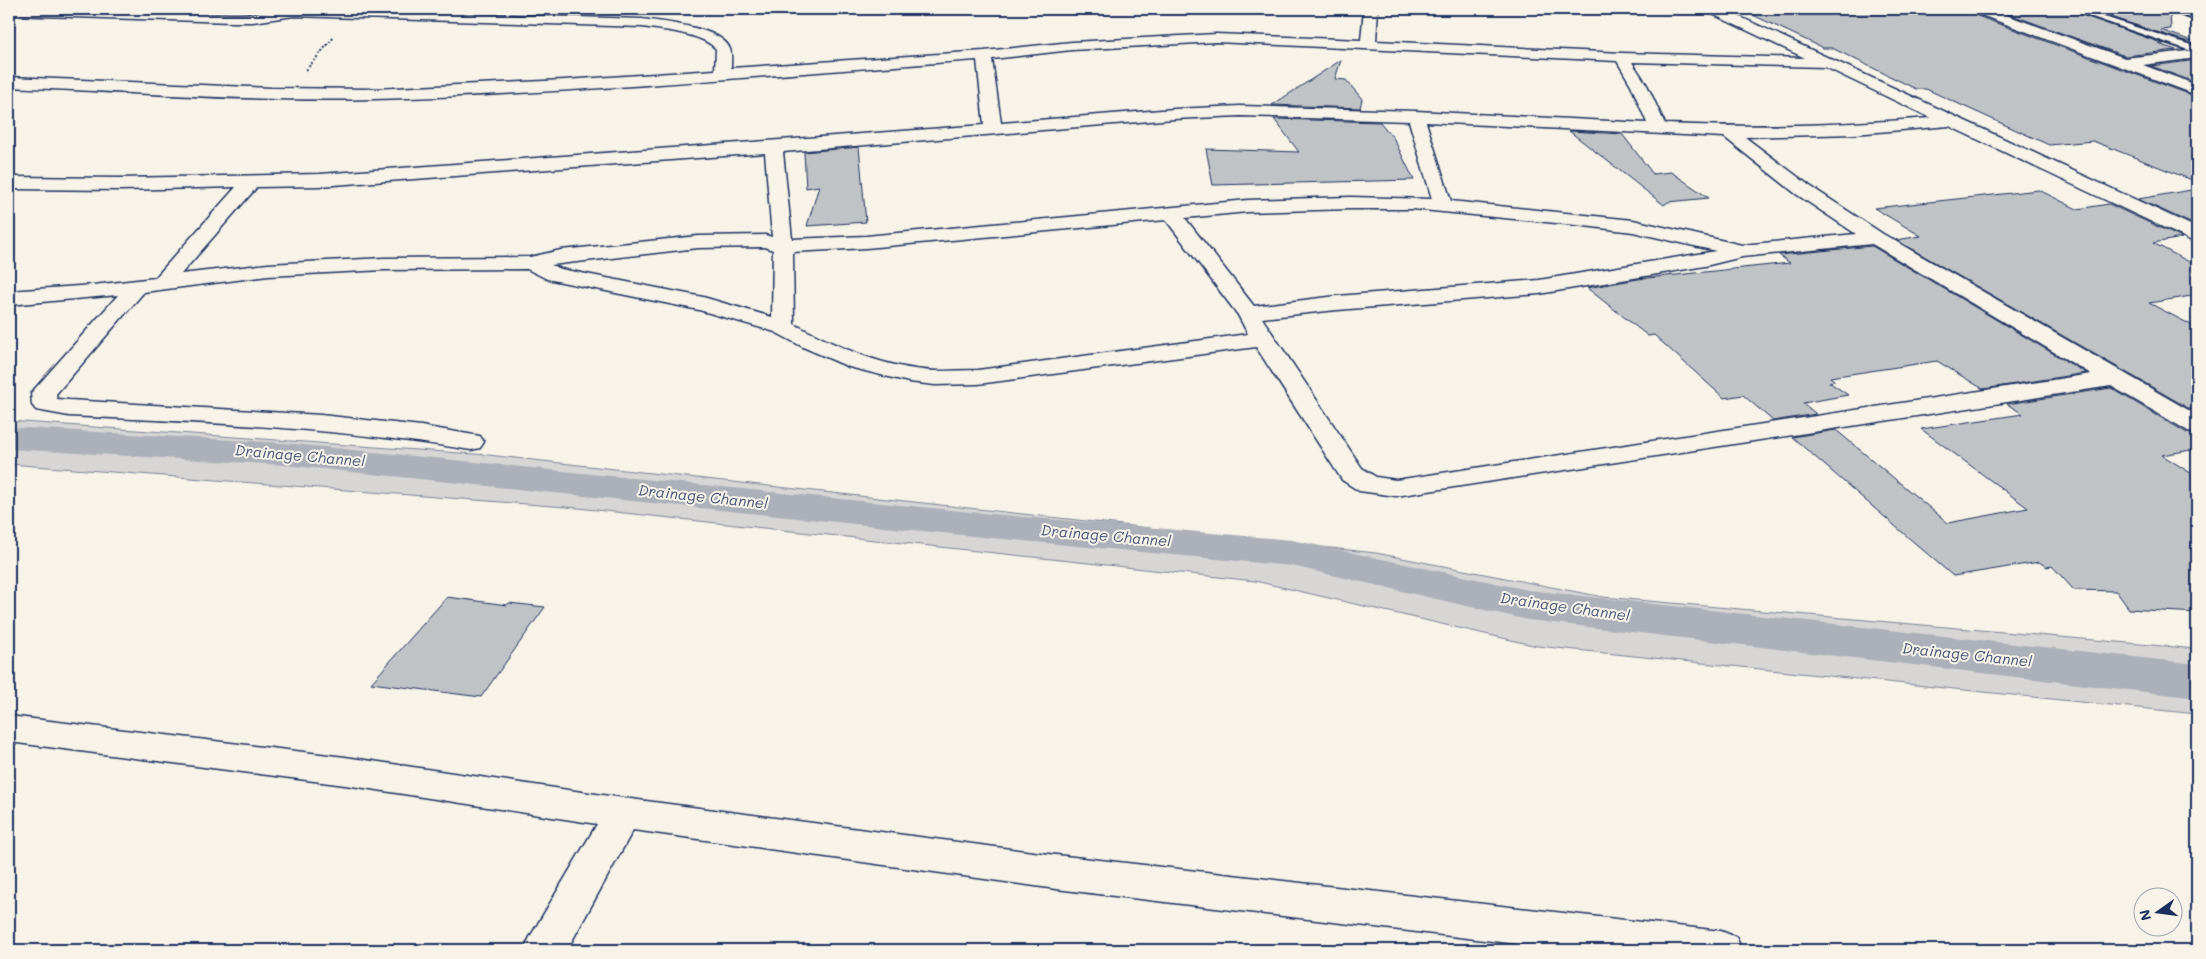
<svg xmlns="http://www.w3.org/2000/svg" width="2206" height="959" font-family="Mali,sans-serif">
  <rect width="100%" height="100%" fill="#f7f3e8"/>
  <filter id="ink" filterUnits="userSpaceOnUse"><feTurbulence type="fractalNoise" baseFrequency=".02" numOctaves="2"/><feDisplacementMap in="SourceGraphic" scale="10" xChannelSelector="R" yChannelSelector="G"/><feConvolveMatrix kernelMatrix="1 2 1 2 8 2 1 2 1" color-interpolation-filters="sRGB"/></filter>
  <g filter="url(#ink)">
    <!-- green -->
    <path fill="#d7d6d4" stroke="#798299" d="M9 421 488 455 1376 553 1603 597 2197 649V714L1537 646 1255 581 578 508 9 464Z"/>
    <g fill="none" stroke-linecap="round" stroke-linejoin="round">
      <!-- canal -->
      <path fill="#acb0b9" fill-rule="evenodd" d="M9 427 284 443 991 514 1292 540 1528 590 2197 664V698L1528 620 1292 566 991 538 284 465 9 449Z"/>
    </g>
    <!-- building -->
    <g fill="#c0c3c5" stroke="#1b2f5e">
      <path d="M1740 9H1969L1972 14 2197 97V182L2093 141 2049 145 1926 89H1916L1832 48H1823Z"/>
      <path d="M1995 9H2067L2164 44H2158L2176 50 2125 56Z"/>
      <path d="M2085 9H2162L2170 13 2171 29 2161 30 2192 41H2185Z"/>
      <path d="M1341 60 1335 79 1346 80 1362 99 1360 108 1272 105Z"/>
      <path d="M2197 60V83L2151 66Z"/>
      <path d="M1274 119 1380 122 1394 139 1414 180 1213 185 1206 149 1299 152Z"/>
      <path d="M1569 131 1622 134 1653 174 1671 172 1709 198 1668 202 1664 205Z"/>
      <path d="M859 147 866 222 807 226 819 186 806 188 804 152Z"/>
      <path d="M2197 189V226L2138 199Z"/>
      <path d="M2039 190 2077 209 2109 204 2182 238 2153 243 2197 266V295L2149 303 2197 328V413L1896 240 1921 236 1874 208Z"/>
      <path d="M1872 246 2086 373 1983 389 1937 361 1830 377 1835 381 1829 382 1848 395 1803 403 1816 414 1773 421 1743 395 1724 398 1654 335 1648 336 1587 288 1638 279 1790 263 1779 255Z"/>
      <path d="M2111 388 2187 433 2197 436V449L2162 455 2197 477V613L2129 609 2116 591 2074 590 2052 566 2047 567 2039 562 1953 576 1792 437 1836 430 1948 523 2028 508 1921 429 2023 414 2007 404Z"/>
      <path d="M447 597 507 605 509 603 545 607 481 697 371 683Z"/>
    </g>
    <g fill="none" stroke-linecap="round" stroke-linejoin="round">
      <!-- lane casing -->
      <g stroke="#1b2f5e" stroke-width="4">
        <g id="lane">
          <path d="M2069 9H2080L2197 47V53Z"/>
          <path d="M2164 9H2176L2197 15V20Z"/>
        </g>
      </g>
      <!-- street casing -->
      <g stroke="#1b2f5e" stroke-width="3">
        <g id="street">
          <path d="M9 9 232 14C262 14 291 9 321 9L642 19C662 22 722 27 730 49 732 54 731 63 731 68L984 51 1072 42 1216 34 1361 40 1364 9H1378L1376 41 1622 53 1805 58 1708 12 1706 9H1723L2197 228V242L2190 240 1949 126 1854 134 1745 137 1810 186 1883 234 2197 415V434L2188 431 2111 386 1396 496 1359 491 1342 480 1256 347 978 384 935 385 909 382 849 367 803 347 775 332 699 310 547 279 527 269 384 270 268 276 144 292 56 394 57 399 69 400 321 415 421 426 480 436 484 442 480 448 471 450C338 428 204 422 69 416L36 410 32 405 31 393 118 295 9 305V291L93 285 155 278 236 187 122 190 9 189V177L122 178 320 174 984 125 977 60C776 74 575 94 374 99 253 102 130 92 9 87V77L271 88 373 89 565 80 715 70 716 49C702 33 662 30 642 27L294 16 253 22H232L9 15ZM1216 42 1617 61 1631 85 1647 123 1416 111 1240 106 1174 109 1001 123 992 59 1072 50ZM1632 62 1825 67 1931 118C1842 125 1754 128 1665 124L1647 85ZM1240 116 1409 121 1432 199 1350 197 1248 200 866 236 792 239 783 152 1174 119ZM1426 122 1724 137 1796 194 1856 234 1742 245 1633 220 1451 201ZM765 153 772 237 765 235 698 236 561 250 530 257 384 258 268 264 181 274 257 187 320 186ZM1350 209H1412L1576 225 1633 232 1716 251 1539 280 1337 296 1254 306 1185 218 1248 212ZM1166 220 1238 315 1248 334 978 370C964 370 950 371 936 371 886 369 838 347 794 324L793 252 866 248ZM1872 244 2091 374 1396 480 1376 477 1362 468 1262 318 1337 310 1539 294 1705 266 1742 257ZM764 247 773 250 772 317 703 297 561 269 551 265 698 248Z"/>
          <path d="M1971 9H1990L2125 58 2197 50V58L2143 65 2197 85V95L1973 12Z"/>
          <path d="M9 716 345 757 623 798 1056 855 1721 931 1736 937 1742 950H1567L1056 889 633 830 567 950H524L530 937 597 824 345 785 9 742Z"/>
        </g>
      </g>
      <!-- path -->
      <path stroke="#1b2f5e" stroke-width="2" stroke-dasharray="2 2" stroke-linecap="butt" d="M306 70 334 37"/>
      <!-- lane -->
      <use href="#lane" fill="#f7f3e8" fill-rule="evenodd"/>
      <!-- street -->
      <use href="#street" fill="#f7f3e8" fill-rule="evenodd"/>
    </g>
  </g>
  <g text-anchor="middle" stroke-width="4" stroke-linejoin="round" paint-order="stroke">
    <!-- water labels -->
    <g font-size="15" font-style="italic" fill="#465679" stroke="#f7f3e8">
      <text transform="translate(300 456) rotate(5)" y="5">Drainage Channel</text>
      <text transform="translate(703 497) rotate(6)" y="5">Drainage Channel</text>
      <text transform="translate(1106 536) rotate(5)" y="5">Drainage Channel</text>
      <text transform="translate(1565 607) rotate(8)" y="5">Drainage Channel</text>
      <text transform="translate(1967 655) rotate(6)" y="5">Drainage Channel</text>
    </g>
  </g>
  <!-- margin -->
  <rect width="2206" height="959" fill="none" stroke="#f7f3e8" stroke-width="30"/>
  <rect x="15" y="15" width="2176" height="929" fill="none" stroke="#1b2f5e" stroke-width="2" filter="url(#ink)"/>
  <!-- north arrow -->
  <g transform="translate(2158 912) rotate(256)"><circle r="24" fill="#f7f3e8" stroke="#9fa5b1"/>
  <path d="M0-4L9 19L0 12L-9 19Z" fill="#1b2f5e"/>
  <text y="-8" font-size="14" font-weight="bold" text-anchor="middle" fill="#1b2f5e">N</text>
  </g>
</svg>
